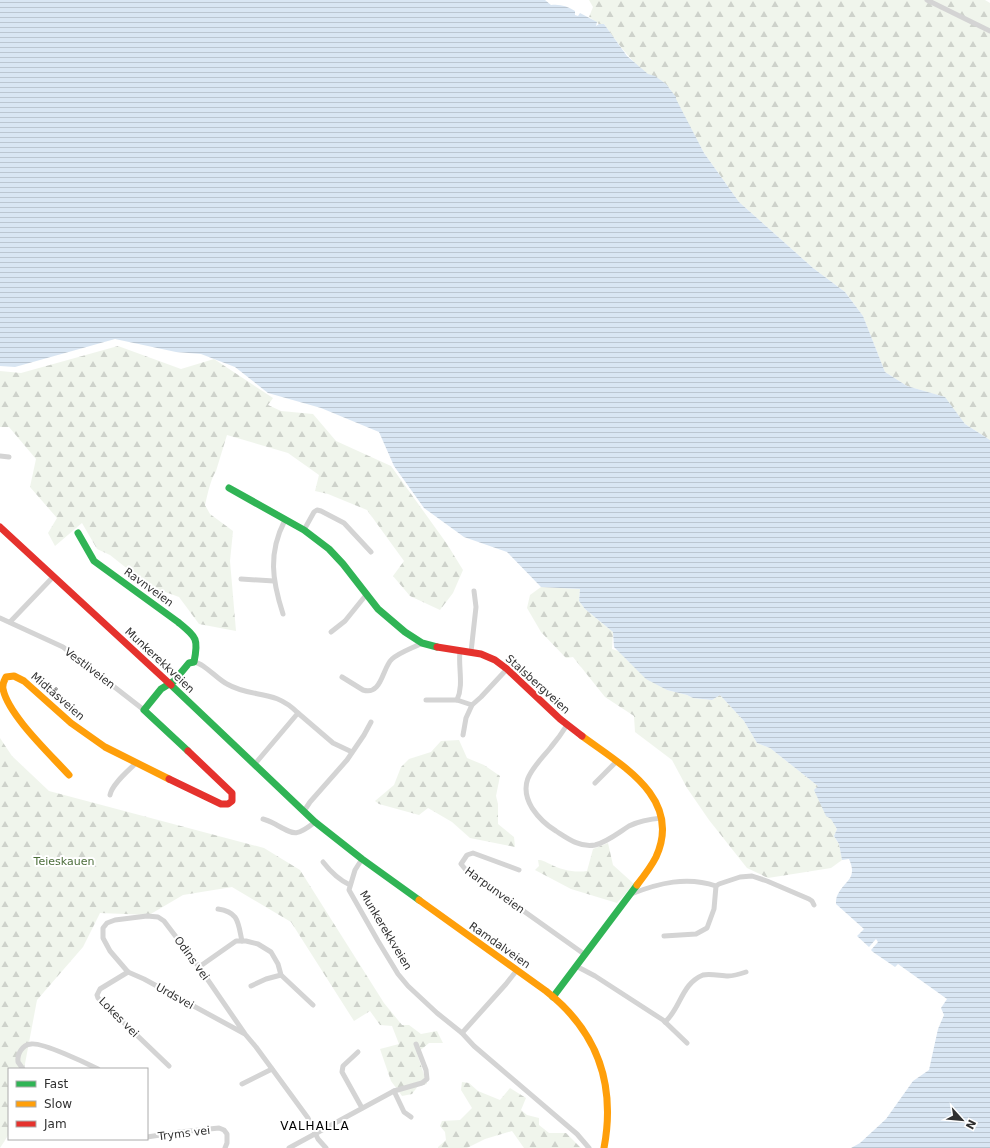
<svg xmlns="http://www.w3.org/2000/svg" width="990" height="1148" font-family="'DejaVu Sans',sans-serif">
  <defs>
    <pattern id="forest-firs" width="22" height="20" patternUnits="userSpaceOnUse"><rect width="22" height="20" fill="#f0f5ec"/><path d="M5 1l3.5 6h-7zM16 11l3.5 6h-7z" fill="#ced2cb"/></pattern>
    <pattern id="water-rules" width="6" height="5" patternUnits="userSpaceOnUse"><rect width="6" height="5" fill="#d9e6f3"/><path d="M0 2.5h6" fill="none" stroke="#bbc6d1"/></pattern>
  </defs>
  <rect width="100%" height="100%" fill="#fff"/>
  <!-- forest -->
  <g fill="url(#forest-firs)">
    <path d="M589 0H985L990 3V440L965 424 944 397 907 386 885 372 863 316 845 292 813 268 739 202 704 153 670 89C661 77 651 78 642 70 627 56 616 41 604 24H599L589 17 593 7Z"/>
    <path d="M118 346 181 369 214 359 273 398 268 405 281 411 313 414 336 441 391 466 447 544 463 570 453 593 440 610 410 596 393 576 404 561 367 510 328 494 315 491 319 475 288 453 227 435 216 471C210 481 208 493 205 505L210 514 233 531 230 561 236 631 199 624 179 597 149 586 110 555 97 549 82 523 55 546 48 533 57 518 30 487 36 459 9 427H0V371L21 373Z"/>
    <path d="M541 587 580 589 579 601 585 609 613 632 612 649 621 652 626 659 635 667 667 690 687 695 693 698 712 700 720 695 744 721 757 743 770 748 818 786 837 829 834 836 839 844 842 860 831 868 768 878 747 868 709 820 687 788 672 760 635 732 634 716 605 697 573 657 566 658 541 632 527 608 530 595Z"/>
    <path d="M0 738 12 756 49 791 264 848 300 870 384 1003 402 1025H409L421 1034 437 1031 443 1043H429L417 1053 427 1084 418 1086 412 1094 402 1096 391 1081 380 1049 399 1044 392 1026 380 1025 370 1011 354 1021 291 922 232 887 183 895 149 915 100 913 83 947 37 1000 24 1069H9V1134L0 1148Z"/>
    <path d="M459 740 467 758 484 765 500 776 496 796 498 804V824L514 837 515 847 470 838 452 822 428 808 419 815 379 804 375 801 394 785 401 767 409 759 431 752 441 741Z"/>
    <path d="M608 843 613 865 634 884 617 903 571 889 535 870 539 866 538 860C543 860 545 862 550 864 561 870 575 873 587 871L593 849Z"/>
    <path d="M462 1082 469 1083 478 1091 500 1100 510 1088 526 1098 521 1110 527 1115 539 1118V1125L549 1133H566L581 1148H524L512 1131 485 1139 467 1148H438V1147L446 1140 445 1132 440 1126 442 1121 460 1120 472 1108 461 1090Z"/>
  </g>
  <!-- water -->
  <path fill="url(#water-rules)" d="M0 0H545L551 5C560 4 567 6 575 11V15L578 16 580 13 597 22 596 26 599 24H604L627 56 648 74 655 76 666 84 676 97V99L704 153 739 202 813 268 845 292 863 316 885 372 907 386 945 397 965 424 990 440V1148H851L860 1143 886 1119 913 1081 929 1070 938 1029 944 1015 941 1008 947 999 898 964 895 967 873 952 871 950 878 942 876 939 869 947 857 936 864 929 836 904C836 901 836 897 838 894 845 880 858 879 849 859L842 860 839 844 834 836 837 829 831 819 826 816 814 790 818 786 770 748 757 743 744 721 720 695 712 700 693 698 687 695 667 690 646 679 614 647 613 632 585 609 579 601 580 589 541 587 507 552 464 537 424 508 394 466 379 432 321 408 268 393 235 367 201 354 176 352 115 339 15 367 0 366Z"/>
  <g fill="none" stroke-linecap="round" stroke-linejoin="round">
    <!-- street -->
    <g stroke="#d4d4d4" stroke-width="5">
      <path d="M927 0 990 31"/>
      <path d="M0 456 9 457"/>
      <path d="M304 530 314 512 317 510 321 511 344 523 371 552"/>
      <path d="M241 579 274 581"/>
      <path d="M283 614C272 580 268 553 285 520"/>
      <path d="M0 618 63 647 144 710"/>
      <path d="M10 622 53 577"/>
      <path d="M331 632 345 621 366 595"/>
      <path d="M471 652 476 607 474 591"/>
      <path d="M194 662C204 663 217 679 227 684 253 699 273 688 298 713L254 765"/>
      <path d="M342 677 363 690C382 696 382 668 392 659 400 652 413 648 422 643"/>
      <path d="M426 700H457L472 705"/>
      <path d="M457 700C464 685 458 667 460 651"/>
      <path d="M298 713 333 743 352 752"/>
      <path d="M567 725C562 733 557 740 551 747 535 767 516 781 532 808 538 817 546 825 556 831 567 838 580 848 595 845 607 842 618 833 629 826 639 821 650 819 662 818"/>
      <path d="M463 735 466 718 472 705 481 697 507 669"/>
      <path d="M595 783 617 761"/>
      <path d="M110 795C112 784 128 771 136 763"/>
      <path d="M304 811 310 802 347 760 364 735 371 722"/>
      <path d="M263 819C267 820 271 822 275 824 295 835 296 837 315 822"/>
      <path d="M362 859 355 870 349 890 378 941 398 974 408 986 437 1013 462 1033 474 1046 577 1134 589 1148"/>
      <path d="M323 862C330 871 339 880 350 885"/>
      <path d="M519 870 473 853 467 855 461 864 466 870 584 954"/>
      <path d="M716 886 719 884 740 877 752 876 767 881 809 899 812 901 814 905"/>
      <path d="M631 894C659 883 687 876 716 886L714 909 707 928 696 934 664 936"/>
      <path d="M218 909C239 912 238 923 242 941"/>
      <path d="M576 966 595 976 663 1020 687 1043"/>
      <path d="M199 967 236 941H246L258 944 271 952 278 964 281 975 313 1005"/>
      <path d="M128 972 100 989 97 995 98 998 169 1066"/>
      <path d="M251 986 266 979 281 975"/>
      <path d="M665 1022C681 1008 681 984 703 975 710 973 721 976 728 976 734 976 740 974 746 972"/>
      <path d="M462 1033 506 984 517 970"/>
      <path d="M245 1034 144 979 128 972 110 951 103 938V928L107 923 115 920 147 916 158 917 164 921 199 967 245 1034 256 1047 308 1118 318 1139 326 1148"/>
      <path d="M358 1052 343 1066 342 1072 362 1108"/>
      <path d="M23 1069 18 1062C17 1054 22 1045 31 1044 42 1042 86 1063 98 1069"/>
      <path d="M242 1084 272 1069"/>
      <path d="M394 1091 422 1083 427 1079 426 1070 416 1044"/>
      <path d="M147 1137 180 1132 219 1128 224 1130 227 1134V1143L225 1148"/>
      <path d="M289 1148 394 1091 404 1112 411 1117"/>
    </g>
    <!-- fast -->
    <g stroke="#30b455" stroke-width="7">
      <path d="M229 488 304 530 329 549 343 564 378 609 405 632 422 643 437 647"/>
      <path d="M78 533 94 561 178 622C196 637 199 638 194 662L189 663 174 681 161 689 144 710 188 751"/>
      <path d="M171 685 315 822 362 859 419 900"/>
      <path d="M553 997 637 885"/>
    </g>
    <!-- slow -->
    <g stroke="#ff9f0a" stroke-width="7">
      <path d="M582 736C621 765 683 798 656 857 651 867 644 876 637 885"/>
      <path d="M69 775C51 755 8 715 3 689 2 684 4 681 6 677L14 676 24 681 71 723 105 747 169 779"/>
      <path d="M419 900 546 991C597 1031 616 1084 604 1148"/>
    </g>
    <!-- jam -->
    <g stroke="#e5322d" stroke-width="7">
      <path d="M0 527 171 685"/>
      <path d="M437 647 481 654 495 660 507 669 560 719 582 736"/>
      <path d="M169 779 221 804H228L232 801V793L188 751"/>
    </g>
  </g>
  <g text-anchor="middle" stroke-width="4" stroke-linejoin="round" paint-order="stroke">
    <!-- street labels -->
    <g font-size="11" fill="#303030" stroke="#fff">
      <text transform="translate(149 587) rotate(36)" y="4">Ravnveien</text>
      <text transform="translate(160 660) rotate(43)" y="4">Munkerekkveien</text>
      <text transform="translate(90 668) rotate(37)" y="4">Vestliveien</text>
      <text transform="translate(538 684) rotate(42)" y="4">Stalsbergveien</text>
      <text transform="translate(58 696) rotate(41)" y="4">Midtåsveien</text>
      <text transform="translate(495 890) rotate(36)" y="4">Harpunveien</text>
      <text transform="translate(386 930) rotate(59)" y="4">Munkerekkveien</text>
      <text transform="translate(500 945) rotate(35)" y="4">Ramdalveien</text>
      <text transform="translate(192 958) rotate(54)" y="4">Odins vei</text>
      <text transform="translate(175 996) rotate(29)" y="4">Urdsvei</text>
      <text transform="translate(119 1017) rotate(45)" y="4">Lokes vei</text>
      <text transform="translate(184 1133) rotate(-7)" y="4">Tryms vei</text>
    </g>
    <!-- park labels -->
    <g font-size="11" fill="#4c6e3a" stroke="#fff">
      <text x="64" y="865">Teieskauen</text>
    </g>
    <!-- neighbourhood labels -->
    <g font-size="12" letter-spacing="1" fill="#000" stroke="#fff">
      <text x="315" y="1130">VALHALLA</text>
    </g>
  </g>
  <!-- legend -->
  <rect x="8" y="1068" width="140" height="72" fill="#ffffff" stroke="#acacac"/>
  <rect x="16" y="1081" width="20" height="6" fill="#30b455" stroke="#acacac"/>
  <text x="44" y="1088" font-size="12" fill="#303030">Fast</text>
  <rect x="16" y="1101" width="20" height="6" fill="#ff9f0a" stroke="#acacac"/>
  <text x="44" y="1108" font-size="12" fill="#303030">Slow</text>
  <rect x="16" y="1121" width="20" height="6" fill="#e5322d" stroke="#acacac"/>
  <text x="44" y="1128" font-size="12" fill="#303030">Jam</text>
  <!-- north arrow -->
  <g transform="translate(962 1120) rotate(117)" stroke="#ffffff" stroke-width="3" paint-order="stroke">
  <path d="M0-3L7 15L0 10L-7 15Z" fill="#303030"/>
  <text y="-6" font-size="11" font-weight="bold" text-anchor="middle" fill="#303030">N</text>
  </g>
</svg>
